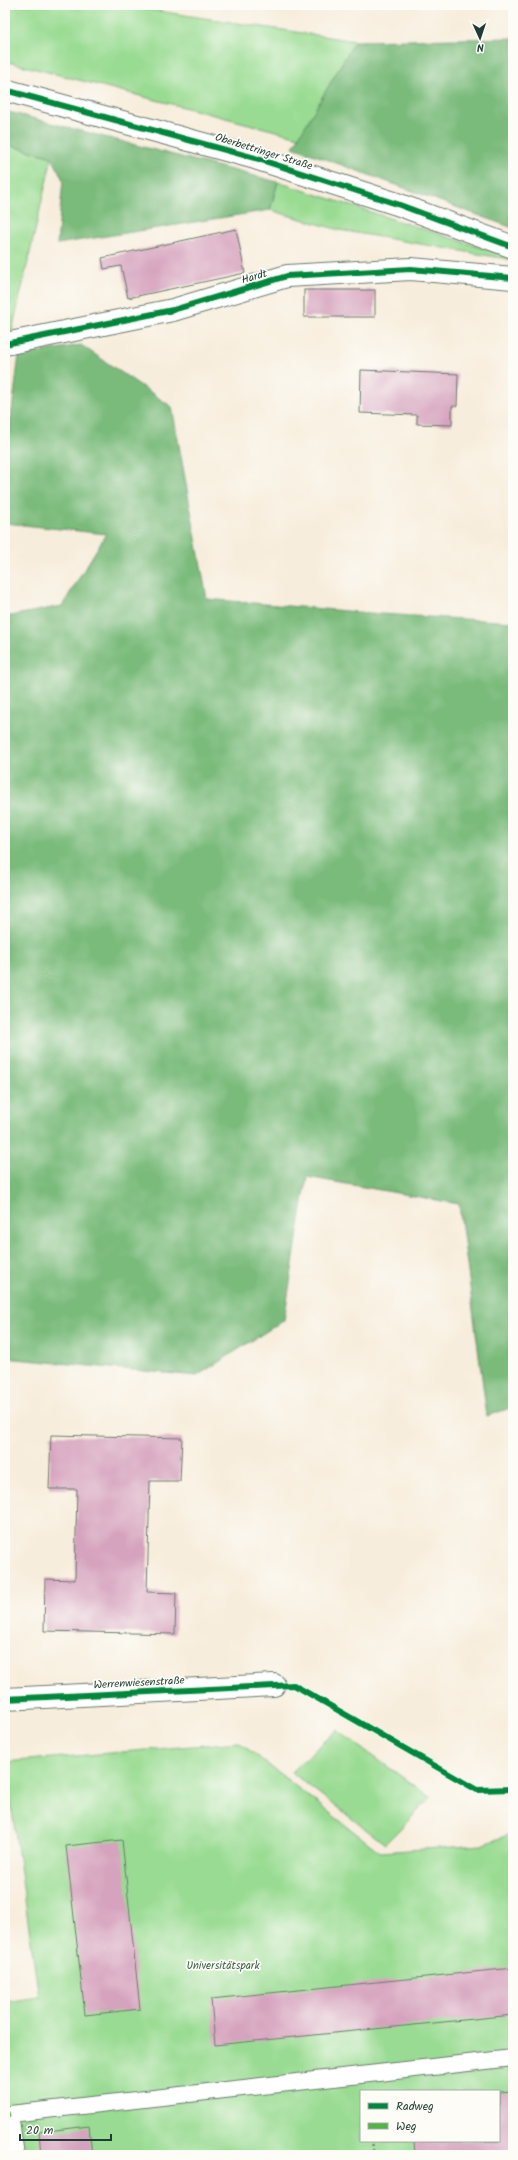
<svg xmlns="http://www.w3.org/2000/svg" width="518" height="2160" font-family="Kalam,sans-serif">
  <rect width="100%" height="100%" fill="#fdfcf7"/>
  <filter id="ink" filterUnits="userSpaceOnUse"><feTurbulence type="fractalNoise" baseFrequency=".025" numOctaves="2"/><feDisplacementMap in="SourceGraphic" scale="8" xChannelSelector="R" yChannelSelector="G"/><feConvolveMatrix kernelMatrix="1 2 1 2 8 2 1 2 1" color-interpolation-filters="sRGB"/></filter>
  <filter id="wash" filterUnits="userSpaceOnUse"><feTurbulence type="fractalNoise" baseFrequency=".012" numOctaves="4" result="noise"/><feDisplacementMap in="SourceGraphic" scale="16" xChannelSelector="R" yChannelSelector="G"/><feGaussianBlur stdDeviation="0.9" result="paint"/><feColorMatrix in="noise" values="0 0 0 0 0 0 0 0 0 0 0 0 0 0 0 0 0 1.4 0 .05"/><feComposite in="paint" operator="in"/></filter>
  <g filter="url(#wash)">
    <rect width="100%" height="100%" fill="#f7eddc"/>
    <!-- green -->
    <g fill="#99db92" stroke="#5c8c63" fill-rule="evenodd">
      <path d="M5 5H119L355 41 299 137 5 61Z"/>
      <path d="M5 144 52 157 9 344H5Z"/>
      <path d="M278 182 513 258V260L339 230 270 210Z"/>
      <path d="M337 1730 431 1798 385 1844 291 1772Z"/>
      <path d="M239 1742 380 1852 482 1845 513 1833V2155H5V2002L39 1997 5 1762ZM361 2091H499V2141H361Z"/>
    </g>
    <!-- forest -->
    <g fill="#7abb7c" stroke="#4c7c58">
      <path d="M513 38V228L293 147 355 41Z"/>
      <path d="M5 111 278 182 270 210 57 244 63 180 52 157 5 144Z"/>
      <path d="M81 345 172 407 207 599 381 614 513 622V1407L487 1416 459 1204 307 1177 284 1320 197 1376 5 1358V617L62 606 106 534 5 523V467L19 355Z"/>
    </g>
    <g id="blocks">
      <!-- building -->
      <g fill="#d6a3be">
        <path d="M236 229 245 273 128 298 121 266 104 269 102 258Z"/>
        <rect x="304" y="290" width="71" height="27"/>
        <path d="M361 370 458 374 457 406H452V425L417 424V415L360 413Z"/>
        <path d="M51 1435 182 1438 180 1481H150L147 1592 176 1593 175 1634 44 1631 45 1579 75 1580 77 1489H49Z"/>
        <path d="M122 1840 140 2009 85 2015 66 1846Z"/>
        <path d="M513 1968V2015L215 2045 211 1999Z"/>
        <path d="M513 2091V2155H415L414 2141H499V2092Z"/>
        <path d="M89 2126 92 2155H41L39 2132Z"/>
      </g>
    </g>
  </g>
  <g filter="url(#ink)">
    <use href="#blocks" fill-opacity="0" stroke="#6b7b6f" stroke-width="1"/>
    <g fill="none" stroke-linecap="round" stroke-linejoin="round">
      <!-- lane casing -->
      <g stroke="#6b7b6f" stroke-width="18">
        <path id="lane" d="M16 2155 10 2114 513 2058"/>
      </g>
      <!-- street casing -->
      <g stroke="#6b7b6f" stroke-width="24">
        <g id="street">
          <path d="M5 344 173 310 287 276 411 269 513 278"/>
          <path d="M5 1699 274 1685"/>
        </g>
      </g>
      <!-- secondary casing -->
      <g stroke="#6b7b6f" stroke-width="24">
        <path id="secondary" d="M5 90 255 158 397 204 513 247"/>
      </g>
      <!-- path -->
      <g stroke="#6b7b6f" stroke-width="2.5" stroke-dasharray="1 3" stroke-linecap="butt">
        <path d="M300 1689 477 1790 513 1789"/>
        <path d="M372 2141 374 2155"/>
      </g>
      <!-- lane -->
      <use href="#lane" stroke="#fff" stroke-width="16"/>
      <!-- street -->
      <use href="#street" stroke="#fff" stroke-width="22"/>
      <!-- secondary -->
      <use href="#secondary" stroke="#fff" stroke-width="22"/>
      <!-- quiet -->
      <path stroke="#55b346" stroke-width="5" stroke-dasharray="10 5" stroke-linecap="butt" d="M5 2115 10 2114"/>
      <!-- cycleway casing -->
      <g stroke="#fdfcf7" stroke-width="8">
        <g id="cycleway">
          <path d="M5 90 255 158 397 204 513 247"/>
          <path d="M5 344 173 310 287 276 411 269 513 278"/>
          <path d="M5 1699 294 1685 477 1790 513 1789"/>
        </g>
      </g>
      <!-- cycleway -->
      <use href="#cycleway" stroke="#00873e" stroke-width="6"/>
    </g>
  </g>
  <g text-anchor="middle" stroke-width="3.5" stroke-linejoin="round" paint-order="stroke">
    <!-- street labels -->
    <g font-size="11" fill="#1f3d34" stroke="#fdfcf7">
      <text transform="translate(264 151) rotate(17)" y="4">Oberbettringer Straße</text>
      <text transform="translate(254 276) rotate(-16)" y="4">Hardt</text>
      <text transform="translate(139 1682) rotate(-3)" y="4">Werrenwiesenstraße</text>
    </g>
    <!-- park labels -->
    <g font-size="11" fill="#3e644c" stroke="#fdfcf7">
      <text x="223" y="1969">Universitätspark</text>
    </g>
  </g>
  <!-- margin -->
  <rect width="518" height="2160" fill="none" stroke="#fdfcf7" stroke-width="20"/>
  <!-- legend -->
  <rect x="360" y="2090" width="140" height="52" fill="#fdfcf7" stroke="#a4b0a9"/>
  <rect x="368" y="2103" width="20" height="6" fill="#00873e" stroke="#a4b0a9"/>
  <text x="396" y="2110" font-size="12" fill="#1f3d34">Radweg</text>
  <rect x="368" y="2123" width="20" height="6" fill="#55b346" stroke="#a4b0a9"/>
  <text x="396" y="2130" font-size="12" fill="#1f3d34">Weg</text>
  <!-- north arrow -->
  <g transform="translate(480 38) rotate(177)" stroke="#fdfcf7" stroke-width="3" paint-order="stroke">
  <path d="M0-3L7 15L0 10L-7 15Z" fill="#1f3d34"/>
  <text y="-6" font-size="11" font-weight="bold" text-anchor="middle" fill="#1f3d34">N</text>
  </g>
  <!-- scale -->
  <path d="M20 2134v6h91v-6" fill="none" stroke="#1f3d34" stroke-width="2"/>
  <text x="26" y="2134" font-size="12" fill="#1f3d34" stroke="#fdfcf7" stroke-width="3" paint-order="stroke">20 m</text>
</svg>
